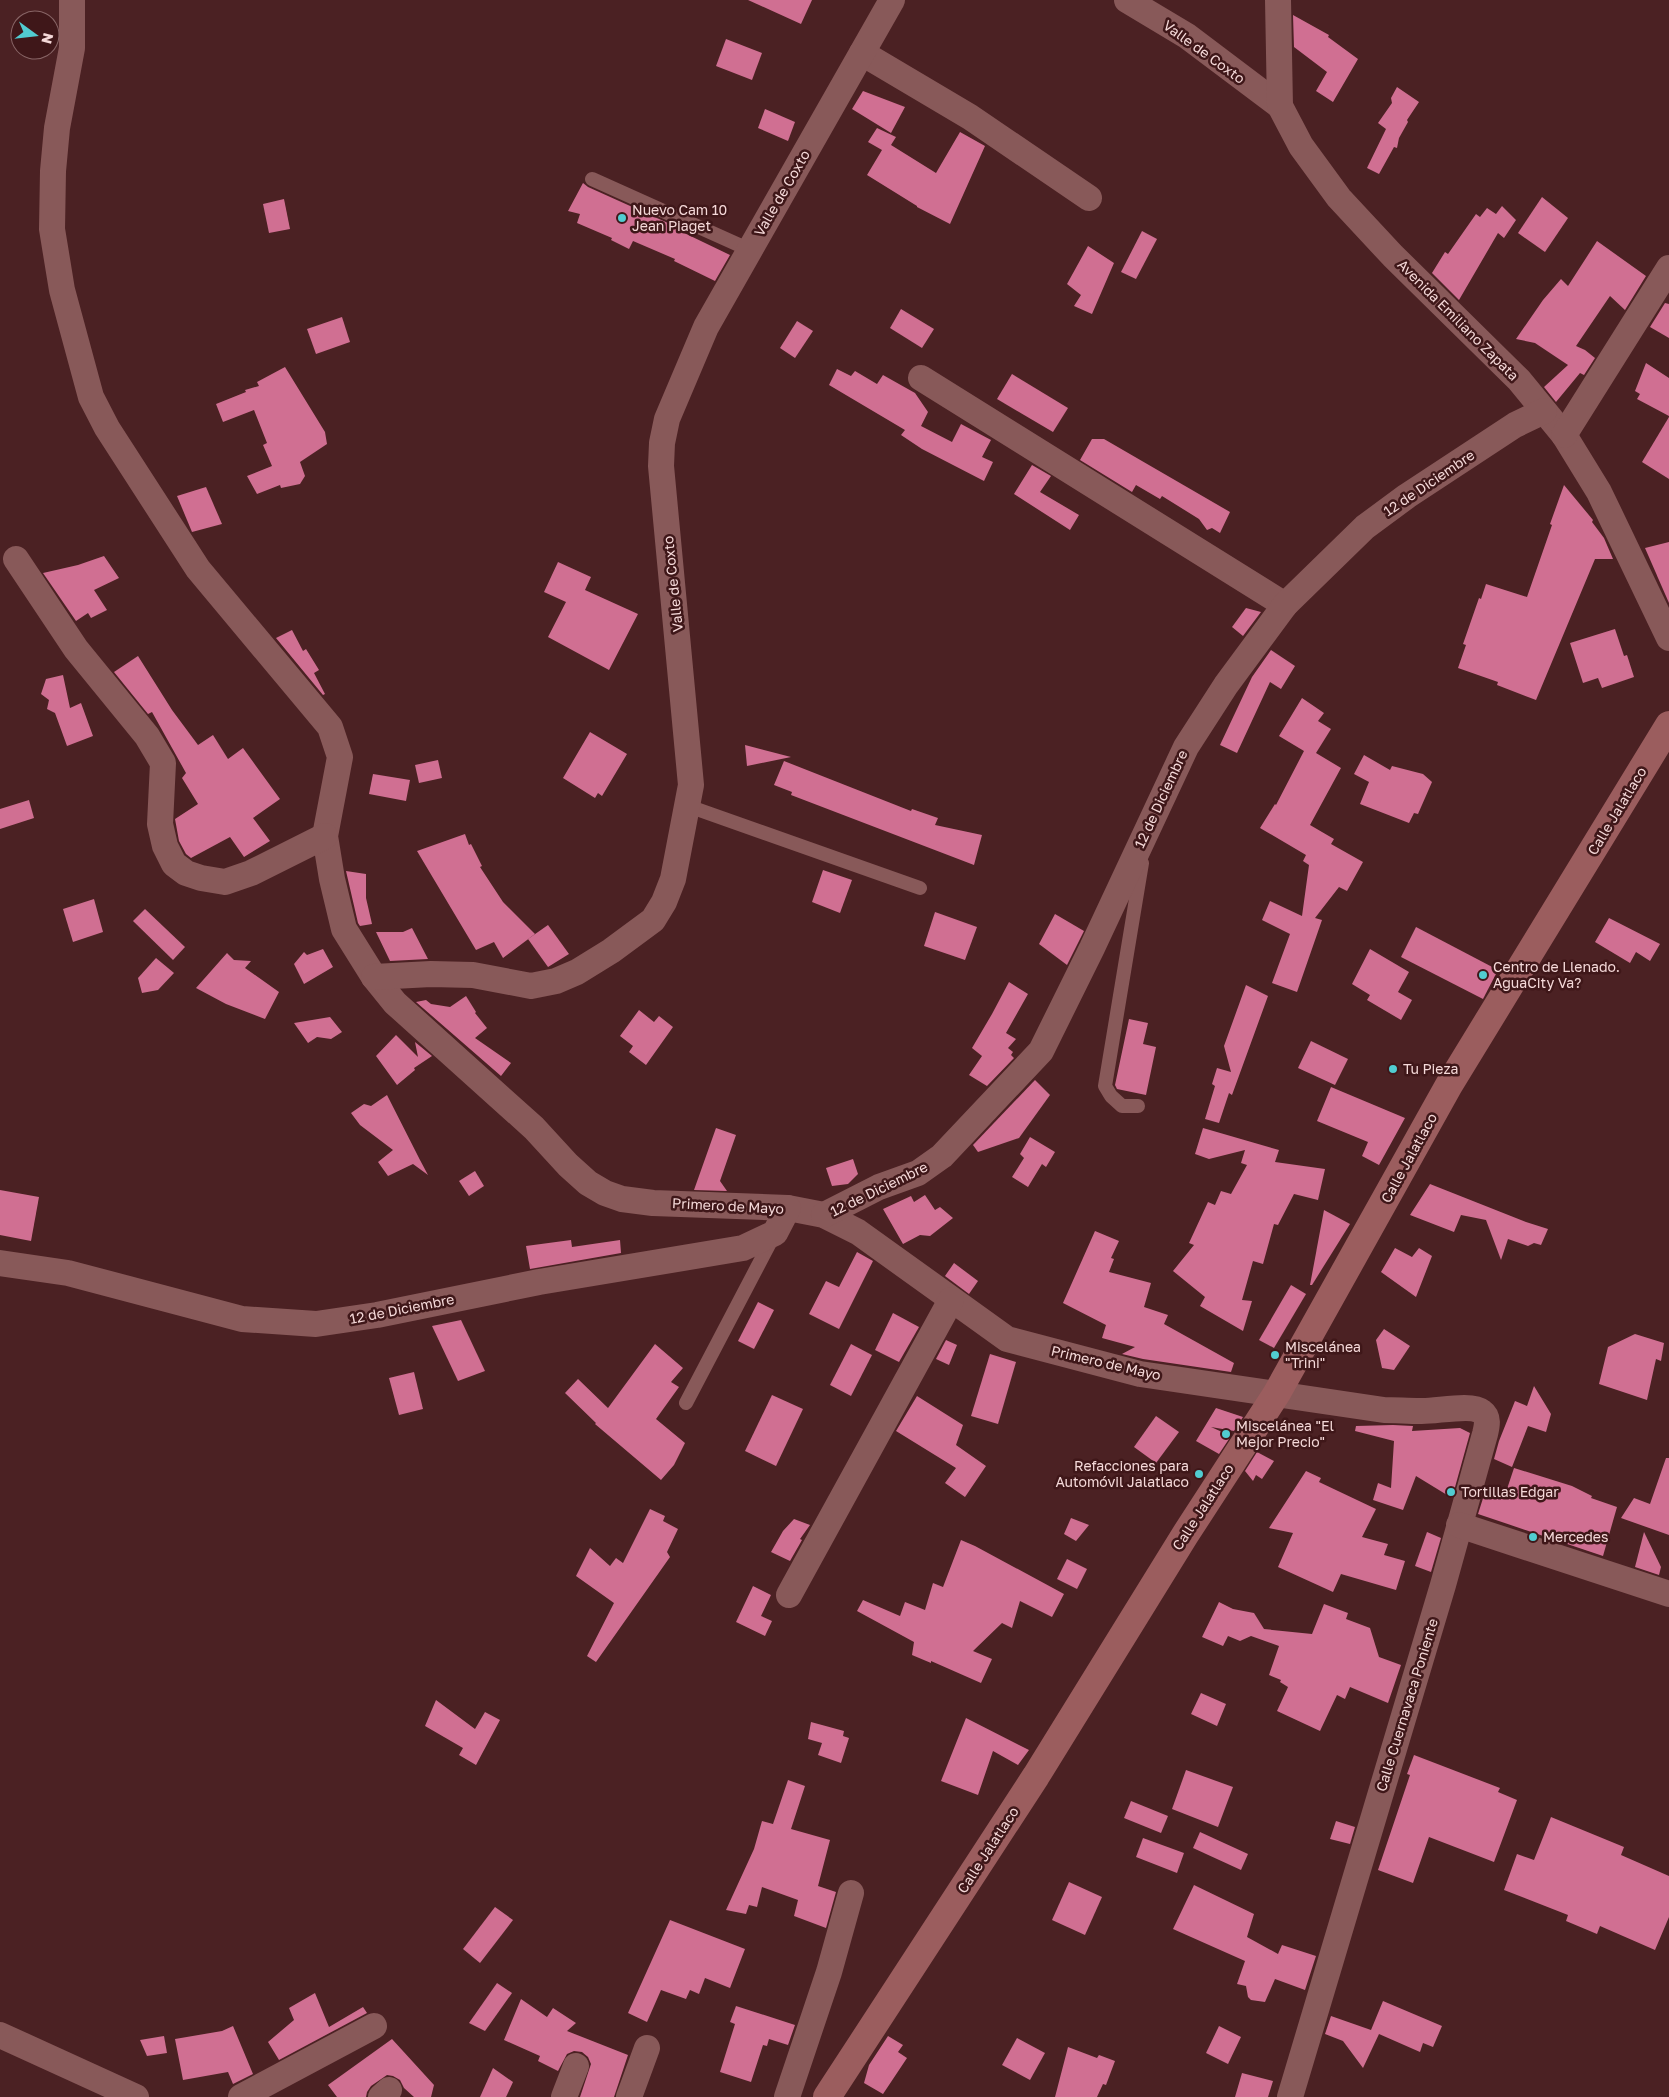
<svg xmlns="http://www.w3.org/2000/svg" width="1669" height="2097" font-family="'Golos Text',sans-serif">
  <rect width="100%" height="100%" fill="#4b2123"/>
  <!-- building -->
  <g fill="#d06f92">
    <path d="M748 0H812L801 24Z"/>
    <path d="M1293 15 1329 35 1328 37 1358 59 1333 102 1316 91 1327 72 1294 47Z"/>
    <path d="M726 39 762 53 752 80 716 66Z"/>
    <path d="M1397 87 1419 102 1407 120 1408 122 1399 138 1397 148 1394 147 1379 174 1367 168 1386 129 1378 123 1392 103 1391 98Z"/>
    <path d="M863 91 905 107 891 133 852 109Z"/>
    <path d="M765 109 795 122 788 141 758 128Z"/>
    <path d="M877 128 896 137 891 145 936 173 960 132 985 146 950 224 917 207V206L867 175 882 150 868 142Z"/>
    <path d="M583 183 588 187 679 228 678 230 730 255 715 281 674 261 675 259 633 241 629 249 611 240 612 238 577 223 580 214 568 211Z"/>
    <path d="M1542 197 1568 218 1545 252 1518 233Z"/>
    <path d="M284 199 290 229 269 233 263 204Z"/>
    <path d="M1502 206 1516 220 1504 238 1498 233 1459 300 1432 273 1445 252 1448 254 1476 214 1480 217 1487 208 1496 214Z"/>
    <path d="M1142 231 1157 239 1136 279 1121 272Z"/>
    <path d="M1597 241 1646 276 1625 310 1610 296 1576 346 1585 350 1595 358 1584 375 1580 373 1556 402 1544 387 1568 365 1535 343 1516 339 1543 300 1561 279 1568 286Z"/>
    <path d="M1088 246 1114 263 1092 314 1074 306 1081 295 1067 284Z"/>
    <path d="M1665 303 1669 304V338L1650 327Z"/>
    <path d="M901 309 934 329 922 348 890 328Z"/>
    <path d="M342 317 350 342 316 354 307 329Z"/>
    <path d="M797 321 813 331 795 358 780 348Z"/>
    <path d="M1646 363 1669 378V416L1637 399 1640 394 1635 391Z"/>
    <path d="M285 367 325 432 327 444 300 462 305 476 300 484 281 488 280 485 257 494 247 476 272 466 263 445 267 443 254 410 223 422 216 404 246 392 245 390 259 386 257 382Z"/>
    <path d="M837 369 851 376 855 371 877 384 883 375 915 393 928 412 921 426 952 442 961 424 991 440 982 457 993 462 984 481 922 449 901 435 905 430 829 385Z"/>
    <path d="M1012 374 1068 408 1053 432 997 399Z"/>
    <path d="M1669 417V479L1642 462Z"/>
    <path d="M1092 439H1104L1230 512 1220 533 1212 528 1207 530 1199 519 1162 496 1160 499 1136 485 1132 492 1080 460Z"/>
    <path d="M1032 465 1051 476 1040 492 1079 515 1070 530 1014 494Z"/>
    <path d="M1564 485 1593 520 1592 522 1604 538 1613 559H1595L1536 700 1497 685 1498 682 1458 668 1466 645 1463 644 1479 598 1481 599 1486 584 1527 597 1552 525 1550 524Z"/>
    <path d="M206 487 222 524 192 532 177 496Z"/>
    <path d="M1669 542V603L1645 548Z"/>
    <path d="M104 556 119 578 94 590 107 610 91 618 88 613 76 621 43 573 78 565Z"/>
    <path d="M558 562 591 577 585 590 638 614 609 670 548 637 566 602 544 592Z"/>
    <path d="M1246 608 1261 612 1243 636 1232 627Z"/>
    <path d="M1615 629 1624 656 1627 655 1634 677 1602 688 1598 678 1583 683 1570 643Z"/>
    <path d="M292 630 303 651 306 649 319 670 314 673 325 694 323 695 276 638Z"/>
    <path d="M1271 650 1295 666 1281 689 1270 682 1237 753 1220 745 1252 677Z"/>
    <path d="M138 656 172 710 198 745 213 735 228 759 243 748 280 799 253 818 270 841 244 857 230 837 191 858 186 854 179 841 175 819 198 804 182 778 186 773 152 712 148 714 114 672Z"/>
    <path d="M63 675 70 708 81 703 93 736 67 746 55 713 47 709 49 700 41 694 46 679Z"/>
    <path d="M1302 698 1324 713 1318 721 1331 729 1316 753 1341 768 1310 825 1334 839 1331 844 1363 862 1347 891 1339 887 1315 918 1322 920 1297 992 1272 983 1290 934 1262 920 1270 901 1302 916 1309 865 1303 861 1306 855 1260 828 1275 804 1276 805 1304 751 1279 736Z"/>
    <path d="M590 732 627 754 602 796 598 793 595 798 563 778Z"/>
    <path d="M745 745 791 757 747 766Z"/>
    <path d="M1364 755 1390 770 1392 766 1423 774 1432 782 1418 814 1414 813 1409 823 1360 804 1369 782 1354 774Z"/>
    <path d="M438 760 442 778 419 783 415 765Z"/>
    <path d="M784 761 911 811 912 809 938 818 935 825 982 835 974 865 791 795 792 792 774 785Z"/>
    <path d="M373 774 410 780 406 801 369 794Z"/>
    <path d="M29 800 34 818 0 829V809Z"/>
    <path d="M465 834 469 845 471 844 482 866 480 867 503 902 535 934 503 958 494 942 476 950 417 851Z"/>
    <path d="M823 870 852 880 840 913 812 902Z"/>
    <path d="M346 871 366 874V898L372 924 360 926 358 923Z"/>
    <path d="M94 899 103 932 73 942 63 909Z"/>
    <path d="M145 909 185 947 173 960 133 921Z"/>
    <path d="M935 912 977 927 965 960 924 946Z"/>
    <path d="M1055 914 1084 931 1067 965 1039 944Z"/>
    <path d="M1609 918 1660 944 1650 961 1636 952 1630 963 1595 942Z"/>
    <path d="M548 925 569 954 548 967 528 939Z"/>
    <path d="M1416 927 1498 970 1483 999 1401 957Z"/>
    <path d="M412 928 428 959 390 961 376 932H403Z"/>
    <path d="M323 949 333 967 304 984 294 964 304 952 307 955Z"/>
    <path d="M1370 949 1409 972 1398 992 1412 1000 1401 1020 1367 1000 1370 995 1352 984Z"/>
    <path d="M227 953 234 960 251 961 245 968 279 992 265 1019 226 1004 196 988Z"/>
    <path d="M156 958 174 973 158 990 142 993 138 978Z"/>
    <path d="M1009 982 1028 994 1006 1033 1016 1039 1008 1048 1013 1052 1011 1055 1014 1058 987 1086 969 1075 982 1056 972 1048 992 1014Z"/>
    <path d="M1246 985 1268 996 1232 1095 1229 1093 1219 1123 1205 1119 1215 1086 1212 1084 1217 1068 1231 1072 1224 1046Z"/>
    <path d="M466 996 476 1012 475 1013 487 1028 475 1038 511 1063 501 1076 416 1002 426 1000 431 1004 450 1007Z"/>
    <path d="M639 1010 654 1022 659 1016 673 1027 646 1065 629 1052 633 1046 620 1036Z"/>
    <path d="M330 1017 342 1032 331 1039 317 1037 308 1043 294 1023Z"/>
    <path d="M1129 1019 1148 1023 1143 1044 1156 1047 1146 1095 1117 1089 1115 1085Z"/>
    <path d="M396 1035 418 1057 415 1042 432 1056 414 1068 415 1070 397 1085 376 1056Z"/>
    <path d="M1311 1041 1348 1059 1335 1085 1298 1068Z"/>
    <path d="M1035 1080 1050 1095 1019 1138 978 1152 973 1145Z"/>
    <path d="M1331 1087 1405 1118 1379 1165 1362 1156 1368 1142 1317 1121Z"/>
    <path d="M387 1095 420 1160 428 1175 413 1164 388 1176 378 1162 393 1150 360 1125 351 1113 364 1104 371 1106Z"/>
    <path d="M716 1128 736 1135 720 1181 727 1191 694 1190Z"/>
    <path d="M1203 1128 1279 1150 1275 1162 1325 1169 1318 1200 1294 1194 1278 1225 1274 1224 1263 1264 1253 1261 1242 1300 1252 1301 1243 1331 1200 1306 1205 1297 1173 1271 1194 1245 1189 1243 1208 1202 1215 1205 1221 1191 1231 1194 1247 1165 1241 1163 1245 1150 1209 1159 1195 1154Z"/>
    <path d="M1030 1137 1055 1152 1046 1167 1042 1164 1028 1187 1012 1177 1024 1158 1020 1154Z"/>
    <path d="M853 1159 858 1174 848 1184 832 1186 826 1168Z"/>
    <path d="M475 1171 484 1186 469 1196 459 1181Z"/>
    <path d="M1430 1184 1526 1222 1548 1229 1541 1245 1534 1243 1528 1246 1508 1239 1501 1260 1486 1220 1461 1215 1454 1232 1410 1215Z"/>
    <path d="M0 1190 39 1197 31 1241 0 1235Z"/>
    <path d="M925 1195 935 1210 940 1207 953 1218 930 1236 920 1235 903 1244 883 1209 911 1196 914 1202Z"/>
    <path d="M1324 1210 1350 1224 1312 1285H1310Z"/>
    <path d="M1095 1231 1119 1241 1111 1258 1114 1259 1109 1272 1151 1283 1144 1307 1168 1315 1164 1324 1234 1363 1231 1372 1143 1359 1122 1354 1135 1347 1102 1338 1106 1325 1063 1303Z"/>
    <path d="M571 1240 572 1247 620 1240 621 1253 530 1269 526 1246Z"/>
    <path d="M1395 1248 1412 1257 1419 1248 1432 1256 1416 1297 1381 1272Z"/>
    <path d="M857 1252 873 1261 839 1329 809 1314 826 1281 839 1287Z"/>
    <path d="M954 1263 978 1281 969 1294 945 1276Z"/>
    <path d="M1291 1285 1306 1294 1274 1348 1259 1340Z"/>
    <path d="M758 1302 774 1310 754 1349 738 1341Z"/>
    <path d="M893 1313 919 1327 899 1362 875 1350Z"/>
    <path d="M461 1320 485 1371 458 1381 432 1326Z"/>
    <path d="M1384 1329 1410 1346 1394 1370 1382 1368 1376 1340Z"/>
    <path d="M1635 1334 1664 1343 1661 1361 1656 1359 1647 1400 1599 1384 1608 1347Z"/>
    <path d="M946 1340 957 1345 949 1365 936 1359Z"/>
    <path d="M655 1344 683 1368 671 1382 679 1387 656 1419 685 1443 674 1465 661 1480 595 1424 596 1423 565 1393 578 1379 608 1408Z"/>
    <path d="M851 1344 872 1355 851 1396 830 1385Z"/>
    <path d="M990 1354 1016 1362 998 1424 971 1416Z"/>
    <path d="M414 1372 423 1409 399 1415 389 1378Z"/>
    <path d="M1534 1386 1551 1414 1546 1432 1528 1426 1512 1467 1494 1459 1499 1441 1515 1401 1527 1406Z"/>
    <path d="M772 1395 803 1409 776 1466 745 1451Z"/>
    <path d="M917 1396 963 1425 956 1445 986 1466 965 1497 945 1483 956 1468 896 1431Z"/>
    <path d="M1216 1408 1243 1417 1234 1431 1211 1427 1231 1436 1219 1454 1196 1441Z"/>
    <path d="M1156 1416 1179 1432 1156 1463 1134 1447Z"/>
    <path d="M1393 1425 1413 1426 1412 1431 1460 1428 1470 1433 1452 1498 1416 1476 1403 1510 1373 1500 1378 1483 1391 1488 1394 1441 1355 1431 1356 1426Z"/>
    <path d="M1257 1452 1274 1461 1262 1479 1256 1475 1253 1481 1245 1471Z"/>
    <path d="M1666 1458H1669V1535L1621 1518 1634 1498 1650 1504Z"/>
    <path d="M1514 1468 1572 1486 1592 1496 1591 1498 1617 1507 1603 1556 1478 1514 1485 1492 1504 1498Z"/>
    <path d="M1306 1471 1321 1478 1319 1482 1376 1509 1362 1537 1388 1544 1384 1555 1405 1561 1396 1590 1341 1574 1333 1592 1278 1567 1293 1533 1269 1528Z"/>
    <path d="M650 1509 665 1516 663 1521 678 1529 667 1552 670 1557 596 1662 587 1656 614 1603 576 1576 590 1548 610 1566 616 1558 623 1563Z"/>
    <path d="M1071 1518 1089 1525 1076 1541 1064 1534Z"/>
    <path d="M794 1519 810 1525 800 1539 802 1540 790 1561 771 1552 783 1531Z"/>
    <path d="M1427 1532 1441 1538 1431 1572 1415 1566Z"/>
    <path d="M1644 1532 1661 1567 1659 1575 1635 1567Z"/>
    <path d="M961 1540 975 1546 1064 1594 1052 1617 1020 1601 1012 1628 1002 1623 973 1651 992 1659 981 1683 931 1661V1663L912 1655 914 1642 857 1611 863 1600 900 1616 905 1602 925 1610 933 1583 943 1587Z"/>
    <path d="M1067 1559 1087 1569 1077 1589 1057 1579Z"/>
    <path d="M753 1586 771 1595 761 1616 772 1621 765 1636 736 1622Z"/>
    <path d="M1219 1602 1233 1609 1254 1613 1264 1629 1312 1634 1324 1604 1348 1613 1346 1619 1370 1628 1379 1657 1401 1665 1388 1703 1350 1687 1345 1699 1337 1695 1320 1731 1277 1711 1288 1687 1280 1682 1281 1680 1269 1675 1279 1646 1251 1636 1240 1641 1228 1636 1223 1646 1202 1637Z"/>
    <path d="M1201 1693 1226 1704 1217 1726 1191 1714Z"/>
    <path d="M436 1700 475 1729 485 1712 500 1720 476 1765 459 1755 463 1748 425 1726Z"/>
    <path d="M966 1718 1029 1750 1018 1765 993 1751 978 1795 941 1781Z"/>
    <path d="M811 1722 844 1731 843 1736 849 1738 841 1763 818 1755 822 1743 808 1739Z"/>
    <path d="M1414 1755 1500 1788 1498 1792 1517 1800 1494 1862 1429 1837 1413 1883 1378 1870 1410 1775 1407 1774Z"/>
    <path d="M1186 1770 1233 1787 1218 1827 1172 1809Z"/>
    <path d="M788 1780 805 1786 791 1829 830 1840 818 1886 836 1892 826 1928 794 1916 798 1900 762 1887 757 1907 749 1905 746 1914 726 1910 754 1849 762 1821 773 1824Z"/>
    <path d="M1131 1801 1168 1816 1161 1833 1124 1818Z"/>
    <path d="M1551 1817 1624 1847 1621 1855 1669 1876V1917L1655 1950 1600 1926 1597 1934 1566 1921 1568 1915 1504 1890 1517 1854 1534 1860Z"/>
    <path d="M1336 1821 1355 1827 1350 1844 1330 1839Z"/>
    <path d="M1200 1832 1248 1854 1241 1870 1193 1848Z"/>
    <path d="M1143 1838 1184 1853 1177 1873 1136 1857Z"/>
    <path d="M1069 1882 1102 1897 1085 1935 1052 1920Z"/>
    <path d="M1194 1885 1254 1914 1247 1937 1278 1954 1282 1945 1316 1956 1305 1990 1275 1979 1265 2002 1251 2000 1248 1997 1246 1986 1237 1984 1245 1961 1173 1929Z"/>
    <path d="M495 1907 513 1920 480 1963 463 1949Z"/>
    <path d="M670 1920 745 1949 730 1988 705 1978 699 1994 690 1990 686 1999 661 1990 647 2022 628 2013Z"/>
    <path d="M497 1983 512 1993 485 2031 469 2023Z"/>
    <path d="M315 1993 329 2027 363 2007 367 2013 279 2060 268 2042 294 2020 289 2008Z"/>
    <path d="M521 1999 547 2017 553 2008 576 2023 567 2031 628 2055 614 2097H580L591 2064 588 2057 582 2052 574 2051 567 2054 558 2071 538 2061 540 2056 504 2040Z"/>
    <path d="M1383 2001 1442 2026 1433 2047 1423 2043 1420 2052 1379 2034 1363 2068 1343 2041 1325 2034 1331 2016 1371 2030Z"/>
    <path d="M736 2006 795 2025 788 2045 769 2039 767 2046 763 2045 751 2082 720 2072 735 2024 730 2022Z"/>
    <path d="M233 2026 253 2074 233 2084 228 2072 183 2080 175 2039 222 2031Z"/>
    <path d="M1219 2026 1241 2037 1228 2064 1206 2053Z"/>
    <path d="M164 2036 167 2053 147 2056 140 2040Z"/>
    <path d="M888 2036 903 2045 898 2052 907 2058 883 2094 864 2083 869 2065Z"/>
    <path d="M1017 2038 1045 2053 1030 2080 1002 2065Z"/>
    <path d="M392 2039 434 2085 431 2097H414L404 2088 400 2080 393 2076 387 2075 371 2086 367 2092 366 2097H337L328 2085Z"/>
    <path d="M1068 2047 1097 2058 1099 2055 1115 2061 1106 2085 1103 2084 1097 2097H1055Z"/>
    <path d="M493 2068 513 2082 506 2097H480Z"/>
    <path d="M1242 2073 1273 2081 1268 2097H1235Z"/>
  </g>
  <g fill="none" stroke-linecap="round" stroke-linejoin="round">
    <!-- lane -->
    <g stroke="#885959" stroke-width="14">
      <path d="M592 179 750 250"/>
      <path d="M688 806 920 888"/>
      <path d="M1138 1106H1122L1111 1096 1105 1086 1142 863"/>
      <path d="M686 1403 773 1237"/>
    </g>
    <!-- street -->
    <g stroke="#885959" stroke-width="26">
      <path d="M72 0V48L57 128 53 171 52 229 62 290 91 397 107 428 198 569 330 727 340 757 325 836 332 879 344 929 374 977 395 1003 534 1128 568 1165 588 1183 605 1193 622 1199 653 1203 788 1208 824 1215 858 1232 1007 1339 1140 1374 1384 1410C1396 1410 1408 1411 1420 1411 1435 1412 1471 1403 1482 1412 1489 1417 1487 1426 1485 1434L1443 1585 1290 2097"/>
      <path d="M1127 0 1187 36 1280 106"/>
      <path d="M1278 0 1280 106 1301 146 1339 198 1393 256 1519 380 1564 435 1599 492 1669 638"/>
      <path d="M862 53 970 117 1089 198"/>
      <path d="M921 378 1285 605"/>
      <path d="M1564 435 1669 268"/>
      <path d="M16 559 76 649 147 736 163 763 160 824 165 846 174 864 186 873 201 878 225 882 251 873 325 836"/>
      <path d="M374 977 431 974 473 975 531 986 556 981 577 972 611 951 653 920 664 902 673 879 691 785 661 466 662 443 667 419 706 327 892 0"/>
      <path d="M824 1215 879 1187 918 1173 942 1156 1041 1051 1092 948 1186 747 1226 685 1285 605 1365 527 1407 496 1515 425 1544 411"/>
      <path d="M0 1263 68 1273 242 1319 316 1324 377 1315 539 1282 743 1248 775 1233 788 1208"/>
      <path d="M1459 1525 1669 1594"/>
      <path d="M789 1595 951 1300"/>
      <path d="M0 2035 136 2097"/>
      <path d="M241 2097 374 2026"/>
      <path d="M381 2097 389 2090"/>
      <path d="M564 2097 576 2066"/>
      <path d="M629 2097 647 2048"/>
      <path d="M787 2097 829 1972 851 1893"/>
    </g>
    <!-- secondary -->
    <path stroke="#9b5d5e" stroke-width="28" d="M827 2097 1036 1776 1185 1535 1277 1393 1449 1085 1669 725"/>
  </g>
  <!-- markers -->
  <g fill="#51ccd1" stroke="#3f1719" stroke-width="2">
    <circle cx="622" cy="218" r="5"/>
    <circle cx="1483" cy="975" r="5"/>
    <circle cx="1393" cy="1069" r="5"/>
    <circle cx="1275" cy="1355" r="5"/>
    <circle cx="1226" cy="1434" r="5"/>
    <circle cx="1199" cy="1474" r="5"/>
    <circle cx="1451" cy="1492" r="5"/>
    <circle cx="1533" cy="1537" r="5"/>
  </g>
  <g text-anchor="middle" stroke-width="5" stroke-linejoin="round" paint-order="stroke">
    <!-- street labels -->
    <g font-size="14" fill="#f5d9d9" stroke="#3f1719">
      <text transform="translate(1204 52) rotate(36)" y="5">Valle de Coxto</text>
      <text transform="translate(782 193) rotate(-60)" y="5">Valle de Coxto</text>
      <text transform="translate(1458 320) rotate(45)" y="5">Avenida Emiliano Zapata</text>
      <text transform="translate(1429 483) rotate(-34)" y="5">12 de Diciembre</text>
      <text transform="translate(673 584) rotate(-96)" y="5">Valle de Coxto</text>
      <text transform="translate(1161 799) rotate(-65)" y="5">12 de Diciembre</text>
      <text transform="translate(1617 811) rotate(-59)" y="5">Calle Jalatlaco</text>
      <text transform="translate(1409 1158) rotate(-61)" y="5">Calle Jalatlaco</text>
      <text transform="translate(879 1189) rotate(-26)" y="5">12 de Diciembre</text>
      <text transform="translate(728 1206) rotate(3)" y="5">Primero de Mayo</text>
      <text transform="translate(402 1309) rotate(-11)" y="5">12 de Diciembre</text>
      <text transform="translate(1106 1363) rotate(13)" y="5">Primero de Mayo</text>
      <text transform="translate(1203 1507) rotate(-57)" y="5">Calle Jalatlaco</text>
      <text transform="translate(1407 1705) rotate(-73)" y="5">Calle Cuernavaca Poniente</text>
      <text transform="translate(988 1850) rotate(-57)" y="5">Calle Jalatlaco</text>
    </g>
    <!-- poi labels -->
    <g font-size="14" fill="#f5d9d9" stroke="#3f1719" text-anchor="start">
      <text x="632" y="215">Nuevo Cam 10<tspan x="632" dy="16">Jean Piaget</tspan></text>
      <text x="1493" y="972">Centro de Llenado.<tspan x="1493" dy="16">AguaCity Va?</tspan></text>
      <text x="1403" y="1074">Tu Pieza</text>
      <text x="1285" y="1352">Miscelánea<tspan x="1285" dy="16">"Trini"</tspan></text>
      <text x="1236" y="1431">Miscelánea "El<tspan x="1236" dy="16">Mejor Precio"</tspan></text>
      <text x="1189" y="1471" text-anchor="end">Refacciones para<tspan x="1189" dy="16">Automóvil Jalatlaco</tspan></text>
      <text x="1461" y="1497">Tortillas Edgar</text>
      <text x="1543" y="1542">Mercedes</text>
    </g>
  </g>
  <!-- north arrow -->
  <g transform="translate(35 35) rotate(105)"><circle r="24" fill="#3f1719" stroke="#886566"/>
  <path d="M0-4L9 19L0 12L-9 19Z" fill="#51ccd1"/>
  <text y="-8" font-size="14" font-weight="bold" text-anchor="middle" fill="#f5d9d9">N</text>
  </g>
</svg>
